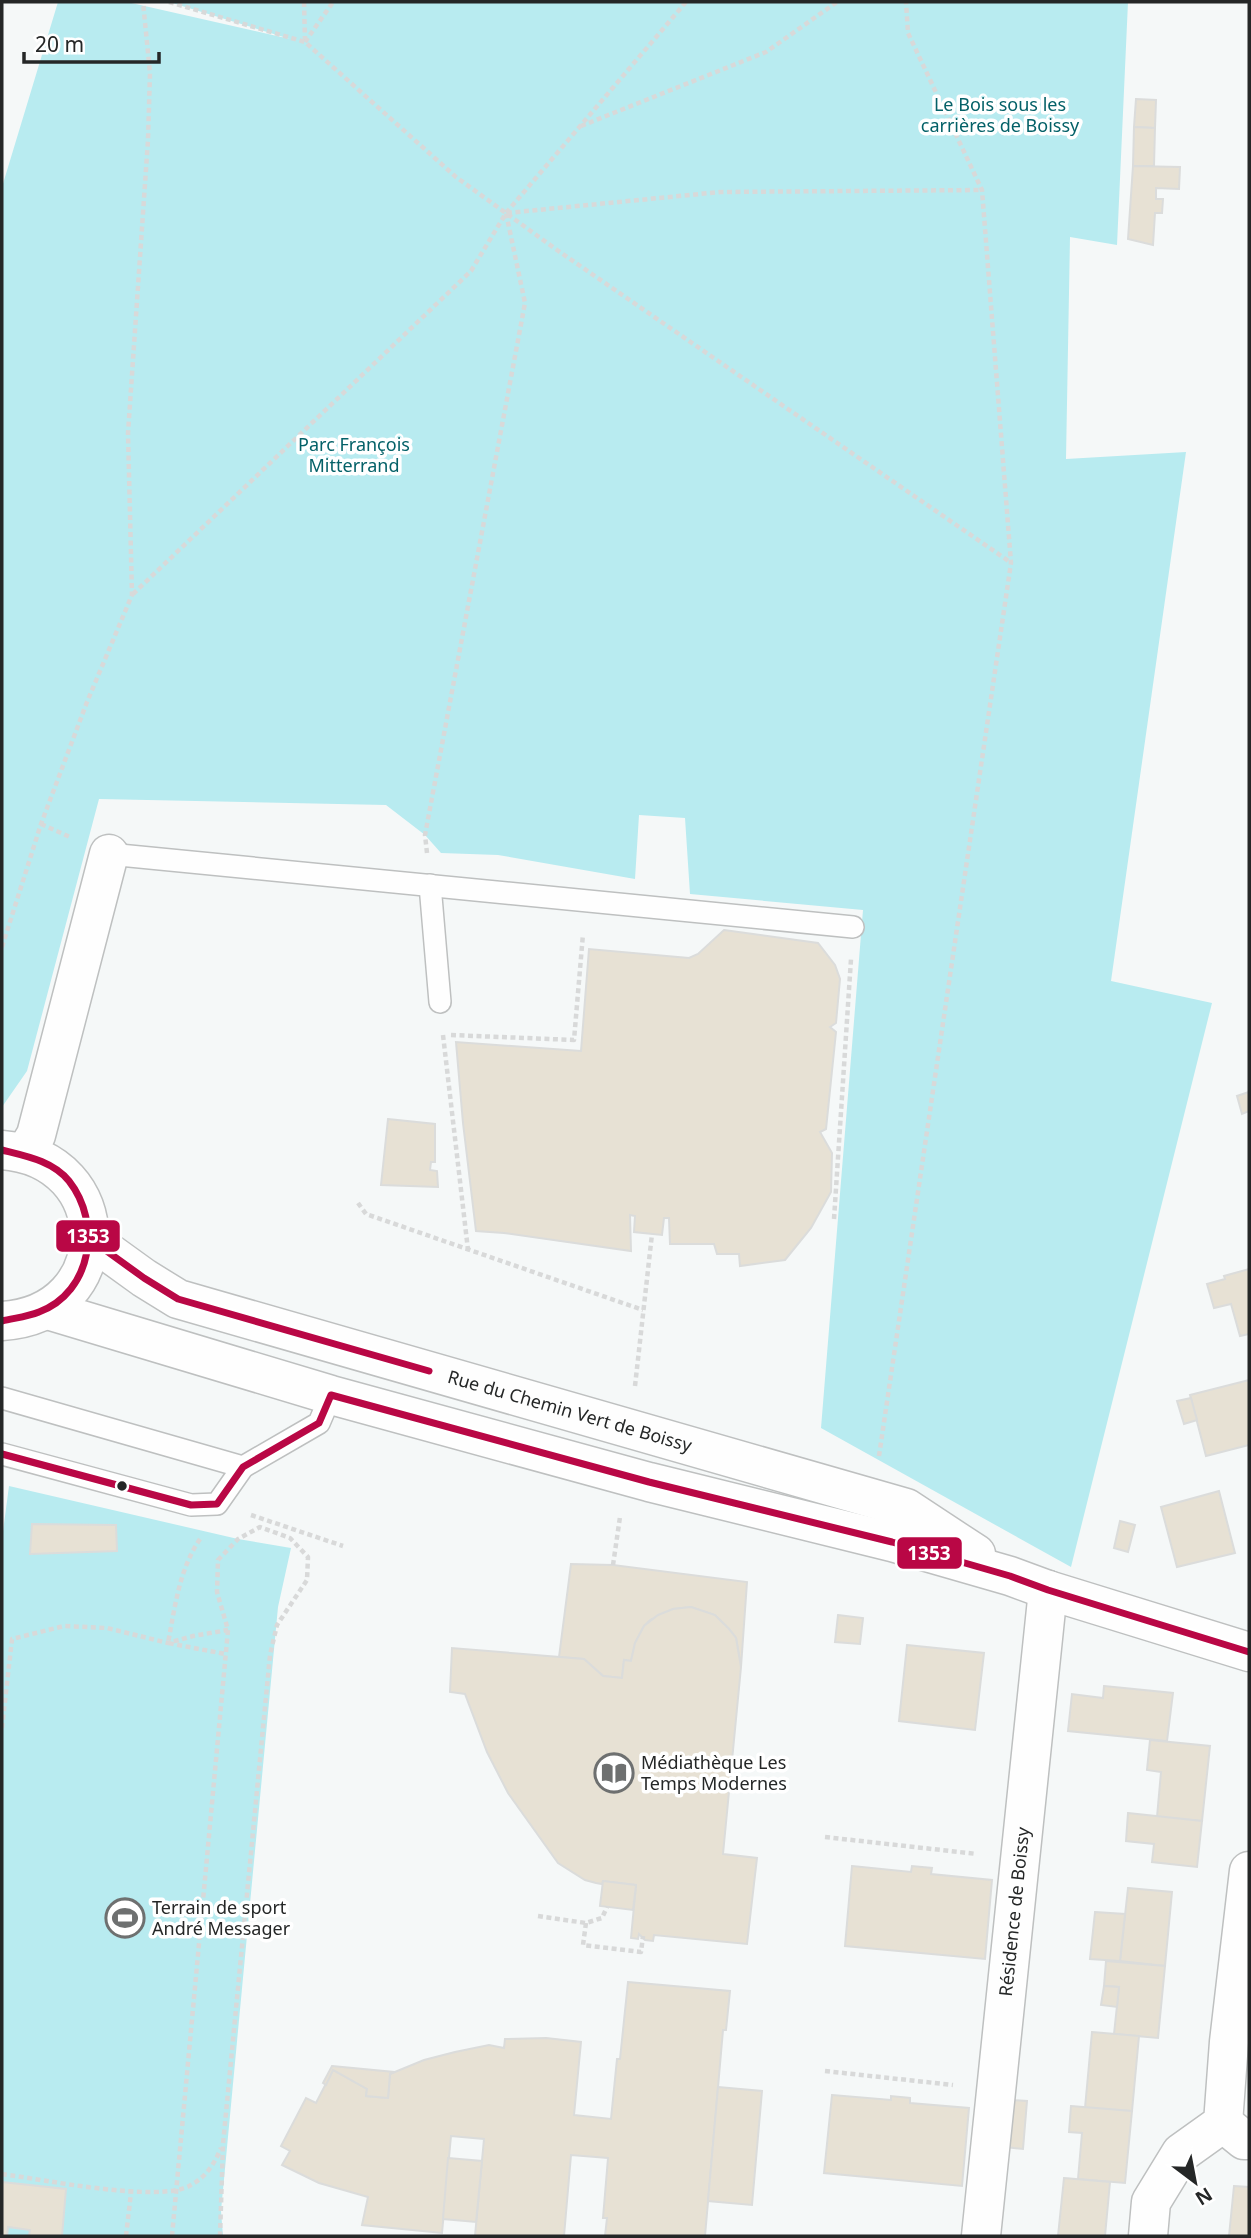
<svg xmlns="http://www.w3.org/2000/svg" width="1251" height="2238" font-family="'Noto Sans',sans-serif">
  <rect width="100%" height="100%" fill="#f5f8f8"/>
  <!-- green -->
  <g fill="#b8ebf0">
    <path d="M58 2H127L290 39 169 2H1128L1117 245 1070 237 1066 459 1186 452 1111 981 1212 1003 1071 1567 821 1428 863 910 690 894 685 818 639 815 635 879 498 855 441 853 425 835 386 805 99 799 27 1071 2 1107V187Z"/>
    <path d="M9 1486 238 1539 291 1548 278 1607 221 2211 223 2236H2V1539Z"/>
  </g>
  <!-- building -->
  <g fill="#e7e1d4" stroke="#dbdcdb" stroke-width="2">
    <path d="M1136 99 1156 100 1155 128 1134 127Z"/>
    <path d="M1134 127 1155 128 1154 166H1133Z"/>
    <path d="M1133 166 1180 167 1179 189 1156 188V199H1163L1162 213H1155L1153 245 1128 239Z"/>
    <path d="M724 930 818 943 835 965 840 979 836 1023 830 1027 836 1032 826 1129 820 1132 832 1153 831 1192 811 1228 785 1260 740 1266 739 1254H717L714 1244H670L669 1218H664L662 1235 634 1232 635 1216 630 1215 631 1251 504 1233 476 1231 463 1123 456 1042 581 1051 589 949 689 958 698 954Z"/>
    <path d="M1249 1092V1111L1242 1114 1237 1096Z"/>
    <path d="M388 1119 435 1124V1162H431L430 1170 437 1171 438 1187 381 1185Z"/>
    <path d="M1249 1269V1334L1240 1336 1231 1304 1214 1308 1207 1284 1225 1279 1224 1276Z"/>
    <path d="M1249 1380V1445L1206 1456 1190 1395Z"/>
    <path d="M1191 1398 1197 1420 1184 1424 1177 1401Z"/>
    <path d="M1219 1491 1235 1553 1177 1567 1161 1507Z"/>
    <path d="M1120 1521 1135 1525 1128 1552 1114 1548Z"/>
    <path d="M32 1524 116 1525 117 1551 30 1554Z"/>
    <path d="M571 1564 613 1565 747 1582 741 1667 736 1638 729 1629 715 1615 691 1607 673 1609 650 1620 644 1626 635 1643 631 1661 624 1660 622 1678 603 1676 584 1659 559 1657Z"/>
    <path d="M691 1607 715 1615 729 1629 736 1638 741 1667 723 1854 757 1858 747 1944 654 1935 653 1941 645 1940 639 1934 638 1939 631 1938 636 1885 603 1881 602 1884 596 1883 585 1880 558 1863 508 1793 487 1752 465 1694 450 1692 452 1648 584 1659 603 1676 622 1678 624 1660 631 1661 635 1643 644 1626 658 1615 673 1609Z"/>
    <path d="M838 1615 863 1618 860 1644 835 1642Z"/>
    <path d="M907 1645 984 1653 975 1730 899 1721Z"/>
    <path d="M1104 1686 1173 1693 1167 1741 1068 1731 1072 1694 1103 1698Z"/>
    <path d="M1150 1740 1210 1746 1202 1821 1157 1817 1161 1772 1147 1770Z"/>
    <path d="M1128 1813 1202 1821 1197 1867 1152 1862 1154 1844 1126 1841Z"/>
    <path d="M852 1866 911 1872 912 1866 932 1868 931 1874 992 1880 985 1959 845 1946Z"/>
    <path d="M603 1881 636 1885 633 1910 600 1906Z"/>
    <path d="M1128 1888 1172 1892 1165 1966 1120 1961Z"/>
    <path d="M1095 1912 1125 1914 1120 1961 1090 1959Z"/>
    <path d="M1106 1961 1165 1966 1158 2038 1114 2034 1119 1987 1104 1986Z"/>
    <path d="M628 1982 730 1991 726 2030H723L705 2236H605L607 2218H603L608 2158 571 2155 564 2236H475L484 2139 451 2136 442 2233 362 2225 368 2197 319 2183 282 2165 290 2151 281 2146 306 2098 316 2103 333 2070 367 2089 366 2096 388 2098 390 2074 424 2060 455 2052 489 2045 504 2048 505 2039 546 2038 581 2042 574 2115 611 2119 617 2059H620Z"/>
    <path d="M1104 1986 1119 1987 1117 2007 1101 2005Z"/>
    <path d="M1092 2032 1139 2036 1132 2111 1085 2108Z"/>
    <path d="M332 2066 394 2072 390 2074 388 2098 366 2096 367 2089 333 2070 326 2085 323 2083Z"/>
    <path d="M718 2087 762 2091 752 2205 708 2201Z"/>
    <path d="M832 2095 891 2100V2096L910 2098V2103L969 2108 962 2186 824 2173Z"/>
    <path d="M1011 2100 1027 2101 1023 2149 1006 2147Z"/>
    <path d="M1071 2106 1132 2111 1125 2183 1078 2179 1082 2133 1069 2132Z"/>
    <path d="M448 2158 482 2161 476 2222 443 2219Z"/>
    <path d="M1064 2178 1110 2182 1105 2236H1058Z"/>
    <path d="M2 2182 66 2189 62 2236H29L30 2230 8 2227 7 2236H2Z"/>
    <path d="M1234 2186 1249 2187V2236H1229Z"/>
  </g>
  <g fill="none" stroke-linecap="round" stroke-linejoin="round">
    <!-- service casing -->
    <g stroke="#bec0c0" stroke-width="24">
      <g id="service">
        <path d="M109 854 853 927"/>
        <path d="M430 885 440 1002"/>
        <path d="M2 1398 243 1467"/>
        <path d="M2 1454 191 1505 217 1504 243 1467 319 1423 331 1395"/>
      </g>
    </g>
    <!-- minor casing -->
    <g stroke="#bec0c0" stroke-width="41">
      <g id="minor">
        <path d="M2 1150C119 1159 118 1314 2 1321"/>
        <path d="M26 1152 36 1135 109 854"/>
        <path id="s1" d="M90 1239 144 1278 178 1299 906 1508 976 1554"/>
        <path d="M48 1310 331 1395 649 1482 892 1542 1010 1576 1048 1590 1249 1652"/>
        <path d="M1223 2123 1244 2140H1249"/>
        <path id="s2" d="M981 2236 1048 1590"/>
        <path d="M1148 2236 1151 2202 1181 2153 1223 2123 1229 2042 1249 1871"/>
      </g>
    </g>
    <!-- path -->
    <g stroke="#d8d9d9" stroke-width="4.5" stroke-dasharray="5 3.5" stroke-linecap="butt">
      <path d="M169 2 305 42 456 177 557 250 1010 562"/>
      <path d="M304 2 305 41"/>
      <path d="M305 42 333 2"/>
      <path d="M581 126 766 52 837 2"/>
      <path d="M507 213 720 192 982 190"/>
      <path d="M133 594 471 271 506 213 686 2"/>
      <path d="M41 824 70 837"/>
      <path d="M427 853 425 835 525 303 506 213"/>
      <path d="M2 947 41 824 87 702 132 595 128 433 148 140 150 73 143 2"/>
      <path d="M443 1035 468 1250"/>
      <path d="M451 1035 574 1040 583 934"/>
      <path d="M358 1203 366 1214 643 1310"/>
      <path d="M834 1219 851 959"/>
      <path d="M635 1386 652 1234"/>
      <path d="M879 1456 1011 563 982 190 908 33 906 2"/>
      <path d="M251 1515 343 1546"/>
      <path d="M200 1539C179 1570 175 1607 168 1643L225 1654"/>
      <path d="M613 1565 620 1517"/>
      <path d="M2 1728 12 1639 64 1626 107 1628 168 1643 193 1636 228 1630"/>
      <path d="M825 1837 977 1854"/>
      <path d="M538 1916 586 1923 602 1918 607 1907"/>
      <path d="M586 1923 583 1945 641 1952 643 1936"/>
      <path d="M825 2071 953 2085"/>
      <path d="M2 2174C41 2179 161 2204 191 2185 207 2176 214 2164 221 2148"/>
      <path d="M126 2236 131 2193"/>
      <path d="M172 2236 228 1630 217 1592 218 1560 238 1539 260 1527 290 1538 308 1557 307 1580 277 1625 270 1655 223 2144 220 2236"/>
    </g>
    <!-- service -->
    <use href="#service" stroke="#fefefe" stroke-width="21"/>
    <!-- minor -->
    <use href="#minor" stroke="#fefefe" stroke-width="38"/>
    <!-- bus-1 casing -->
    <g stroke="#fff" stroke-width="12">
      <g id="bus-1">
        <path d="M2 1150C26 1156 53 1161 69 1181 102 1223 92 1292 39 1312 27 1317 14 1318 2 1321"/>
        <path d="M90 1239 144 1278 178 1299 429 1371"/>
        <path d="M2 1454 191 1505 217 1504 243 1467 319 1423 331 1395 649 1482 892 1542 1010 1576 1048 1590 1249 1652"/>
      </g>
    </g>
    <!-- bus-1 -->
    <use href="#bus-1" stroke="#b90745" stroke-width="7"/>
  </g>
  <!-- icons -->
  <defs>
    <g id="library-ring" transform="scale(2.0125)"><circle r="9.5" fill="#fff" stroke="#6e7070" stroke-width="1.5"/><path d="M-6-4Q-3-5.5-.7-3.5V5Q-3 3-6 4ZM6-4Q3-5.5 .7-3.5V5Q3 3 6 4Z" fill="#6e7070"/></g>
    <g id="stadium-ring" transform="scale(2.0125)"><circle r="9.5" fill="#fff" stroke="#6e7070" stroke-width="1.5"/><path d="M0-5a6.5 5 0 1 0 0 10a6.5 5 0 1 0 0-10ZM-3.5-1.8h7v3.6h-7Z" fill="#6e7070"/></g>
  </defs>
  <g fill-rule="evenodd">
    <use href="#library-ring" x="614" y="1773"/>
    <use href="#stadium-ring" x="125" y="1918"/>
  </g>
  <!-- markers -->
  <circle fill="#252727" stroke="#fff" stroke-width="2.5" cx="122" cy="1486" r="6"/>
  <g text-anchor="middle" stroke-width="7" stroke-linejoin="round" paint-order="stroke">
    <!-- park labels -->
    <g font-size="18" fill="#046168" stroke="#fff">
      <text x="1000" y="111">Le Bois sous les<tspan x="1000" dy="21">carrières de Boissy</tspan></text>
      <text x="354" y="451">Parc François<tspan x="354" dy="21">Mitterrand</tspan></text>
    </g>
    <!-- street labels -->
    <g font-size="18" fill="#252727" stroke="#fff">
      <text dy="6" stroke="none"><textPath href="#s1" startOffset="514">Rue du Chemin Vert de Boissy</textPath></text>
      <text dy="6" stroke="none"><textPath href="#s2" startOffset="326">Résidence de Boissy</textPath></text>
    </g>
    <!-- poi labels -->
    <g font-size="18" fill="#252727" stroke="#fff" text-anchor="start">
      <text x="641" y="1769">Médiathèque Les<tspan x="641" dy="21">Temps Modernes</tspan></text>
      <text x="152" y="1914">Terrain de sport<tspan x="152" dy="21">André Messager</tspan></text>
    </g>
  </g>
  <g stroke="#fff" stroke-width="2.5">
    <rect x="55" y="1219" width="66" height="34" rx="7" fill="#b90745"/>
    <rect x="896" y="1536" width="67" height="34" rx="7" fill="#b90745"/>
  </g>
  <g font-size="19" text-anchor="middle" font-weight="bold" fill="#fff">
    <text x="88" y="1243">1353</text>
    <text x="929" y="1560">1353</text>
  </g>
  <!-- border -->
  <rect width="1251" height="2238" fill="none" stroke="#252727" stroke-width="7"/>
  <!-- north arrow -->
  <g transform="translate(1195 2182) rotate(148)" stroke="#ffffff" stroke-width="5" paint-order="stroke">
  <path d="M0-5L12 26L0 18L-12 26Z" fill="#252727"/>
  <text y="-10" font-size="19" font-weight="bold" text-anchor="middle" fill="#252727">N</text>
  </g>
  <!-- scale -->
  <path d="M24 52v10h135v-10" fill="none" stroke="#252727" stroke-width="3.5"/>
  <text x="35" y="52" font-size="21" fill="#252727" stroke="#ffffff" stroke-width="5" paint-order="stroke">20 m</text>
</svg>
